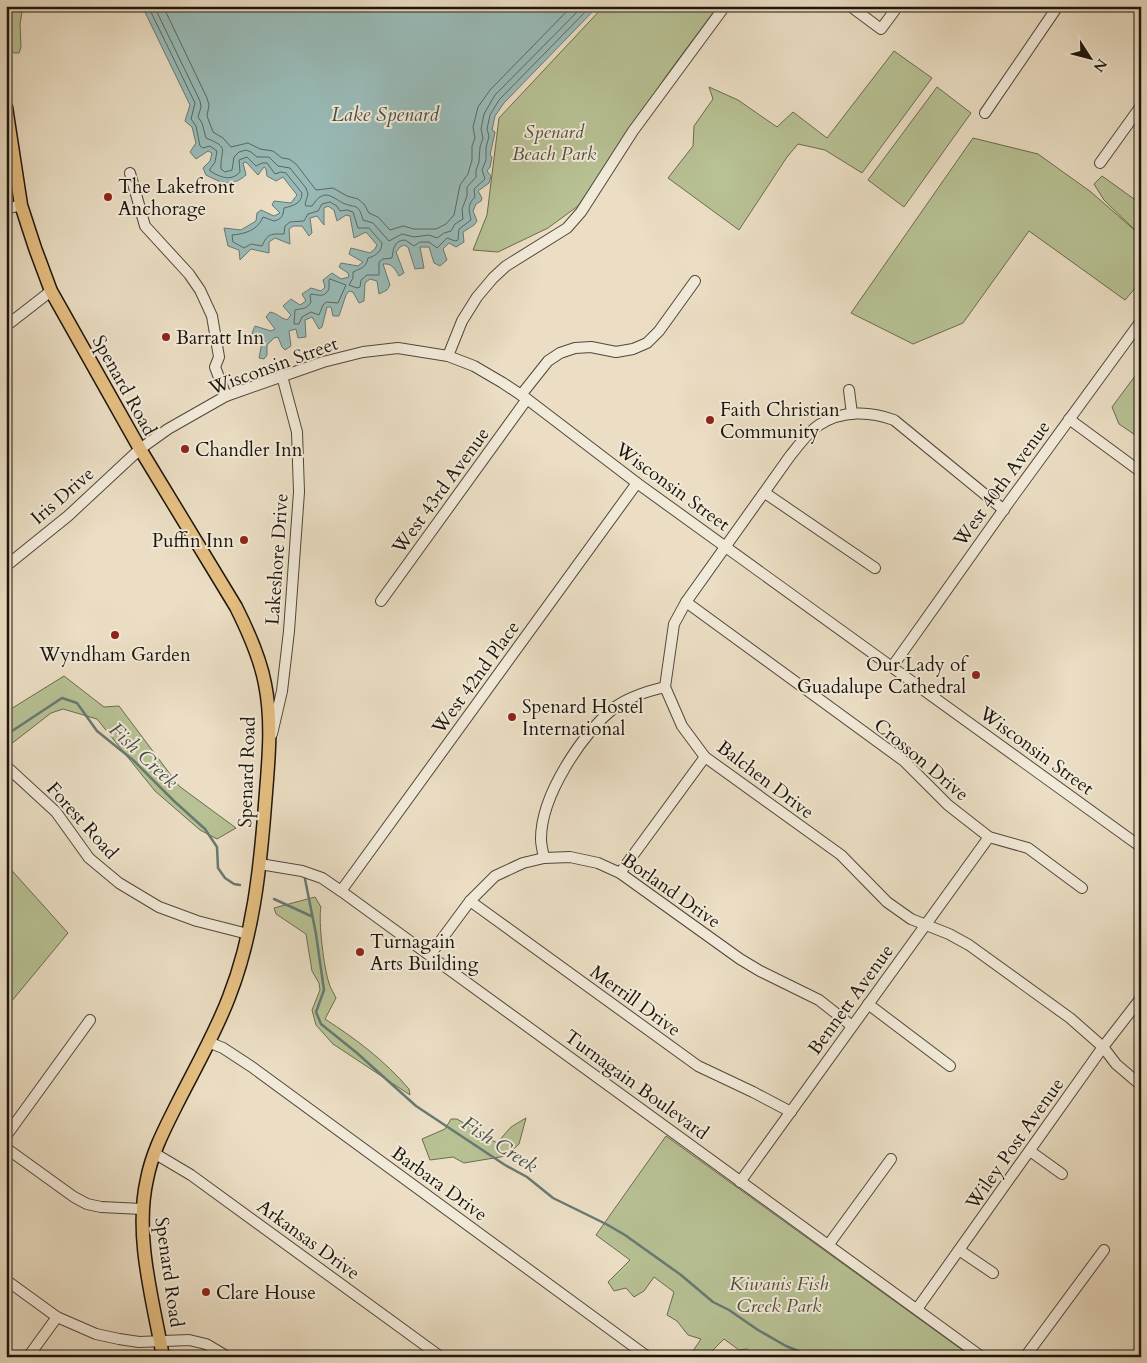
<svg xmlns="http://www.w3.org/2000/svg" width="1147" height="1363" font-family="Cardo,serif">
  <rect width="100%" height="100%" fill="#ebdec4"/>
  <filter id="stains"><feTurbulence type="fractalNoise" baseFrequency=".004" numOctaves="4"/><feColorMatrix values="0 0 0 0 .2 0 0 0 0 .09 0 0 0 0 .02 0 0 0 .5 -.17"/></filter>
  <radialGradient id="worn" r=".72"><stop offset=".6" stop-color="#630" stop-opacity="0"/><stop offset="1" stop-color="#630" stop-opacity=".3"/></radialGradient>
  <!-- green -->
  <g fill="#b7c194" stroke="#6a6b50">
    <path d="M6 6H23L20 24 21 47 19 53H14L9 47Z"/>
    <path d="M604 6H718L669 72 578 206 548 228 498 252 473 250 487 215 499 118Z"/>
    <path d="M894 51 932 78 862 173 825 150 798 144 787 157 739 230 668 178 693 146 694 126 713 99 709 87 738 100 777 127 793 112 827 138Z"/>
    <path d="M937 87 971 113 904 207 868 180Z"/>
    <path d="M973 138 1038 154 1091 192 1138 233 1104 200 1094 184 1102 176 1141 204V288L1136 287 1125 300 1029 231 963 323 913 344 851 313Z"/>
    <path d="M1141 368V439L1119 424 1112 407Z"/>
    <path d="M64 676 104 707 119 706 179 786 236 828 217 839 200 830 155 791 97 719 63 709 51 713 6 748V712Z"/>
    <path d="M6 864 68 933 6 1008Z"/>
    <path d="M315 897 321 907C318 920 324 969 329 983 330 988 334 993 336 998L325 1019C356 1039 384 1060 409 1089L410 1095 333 1044 316 1025 312 1010 320 990 319 983 312 971 306 934 276 914 274 908Z"/>
    <path d="M526 1118 519 1144 506 1156 464 1163 453 1157 430 1160 422 1139 445 1129 451 1119H457L497 1143 511 1127Z"/>
    <path d="M666 1136 972 1357H756L747 1349 739 1350 724 1339 706 1357H689L701 1339 688 1335 677 1321 667 1315 674 1292 654 1277 644 1291 634 1297 626 1288 614 1291 608 1282 630 1260 596 1235Z"/>
  </g>
  <!-- water -->
  <path fill="#99bbb8" stroke="#677973" d="M142 6H598L504 103 495 116 492 130 495 132 490 155 492 157 490 167 487 171 491 176 489 183 478 191 482 198 481 201 476 204 473 211 477 221 474 225 463 232 464 242 456 247 449 243 443 249 447 260 440 266 434 263 429 247H420L424 268 415 269 408 247 404 245 400 247 396 252 404 273 399 276C395 269 392 263 383 264L390 285 387 290 379 294 377 281 370 279 365 283 364 301 359 303 353 292 349 291 346 295 339 316H333L331 307H327L322 327 319 329 312 317 305 320 306 337 298 338 296 329 289 331 291 346 285 350 282 347 278 337 274 338 267 345V355L264 359 259 358 262 342 252 333 255 326 271 331 275 329 266 317 270 312C277 313 280 318 287 320L291 315 283 306 291 299 300 305 306 301 302 294 311 288 321 291 325 287 323 280 332 273 341 279 349 277 348 273 339 267 341 263 358 266 363 262 349 254 351 248 370 253 375 249 377 245 366 232 354 238 350 216 346 215 337 221 334 210 328 206 324 208V225L317 216 310 218 312 233 309 236 302 226H293L289 229 290 244 275 238 269 242V253L251 249 240 260 239 250 228 246 224 228 241 230 256 221 257 213 261 210 274 216 280 213 272 205 274 201 291 203 297 195 283 177 276 181 267 176 266 169 264 167 258 175 246 162 243 163 246 175C231 188 222 183 206 175L203 168 210 161 212 153 208 151 196 159 190 152 196 143 192 127 185 121 190 105Z"/>
  <g fill="none" stroke-linecap="round" stroke-linejoin="round">
    <!-- shore -->
    <g stroke="#5a6862" stroke-width="1">
      <path d="M148 6 195 103 191 119 196 126 200 146 203 148 210 146 217 151 215 162 210 169V171C220 177 231 182 240 172L239 160 247 157 256 166 262 163H267L275 174 281 172 286 173 302 193C302 204 292 206 284 208 283 216 282 219 274 221L263 217C258 230 245 234 232 235L233 242 244 248 251 244 262 246C268 233 271 234 284 234L285 226 290 222 304 221 308 214 318 211 322 204 330 202 337 206 340 211 347 210 353 212 358 228H369L382 243C382 252 375 256 368 258 366 268 361 268 353 272V278L349 285 357 288 360 287 361 280 367 275H379V262L383 259 392 258C393 250 394 240 405 240L414 246 420 242H429L437 248 447 238 455 241 458 240 459 229 471 220C469 210 467 205 475 197L474 189 485 179 482 170 486 160V148L489 136 487 129 490 115 499 100 591 6"/>
      <path d="M154 6 200 101 201 107 198 117 202 123 206 138C231 148 220 149 221 169L225 172 232 170 234 157 239 152 246 150 251 152 257 157H269L278 166 290 168 306 188 308 194 305 204 306 206H312C324 188 330 196 343 203 356 209 358 202 363 220L373 223 389 241 402 234 414 237 429 235 437 238 444 233 451 231 455 224 463 219 462 209 467 196V187L476 177V170L479 162 480 147 483 138 481 129 484 114 495 95 583 6"/>
      <path d="M163 6 207 98 209 105 207 116 213 132 223 138 231 147 248 143 260 149 273 151 282 158 289 159 296 164 316 190 333 188 347 196 358 199 364 204 369 213 378 217 390 230 403 226 414 229H436L446 224 454 215 460 185 468 174 472 160V146L475 138 473 127 478 107 490 90 572 6"/>
      <path d="M330 279 346 285 338 303 326 302 323 305 319 315 311 312 302 317 299 324H294L295 310C301 308 307 310 311 302L310 296 311 294C320 295 324 298 329 289V281Z"/>
    </g>
    <!-- stream -->
    <g stroke="#677973" stroke-width="2.5">
      <path d="M6 735 62 698 77 703 97 731 133 760 174 801 205 829 217 847 218 868 225 878 234 884 240 885"/>
      <path d="M305 879 316 934 324 990 316 1012 321 1024 357 1053 416 1106 505 1165 527 1177 553 1198 606 1224 625 1235 681 1275 713 1302 729 1310 758 1330 786 1346 803 1353"/>
      <path d="M274 899 311 916"/>
    </g>
    <!-- minor casing -->
    <g stroke="#50473a" stroke-width="12">
      <g id="minor">
        <path d="M850 6 881 29 898 6"/>
        <path d="M985 113 1058 6"/>
        <path d="M1100 163 1141 106"/>
        <path d="M130 173 145 226 189 274 200 290 212 316 219 357 215 367 226 396"/>
        <path d="M6 209 21 205"/>
        <path d="M6 326 51 291"/>
        <path d="M448 356 462 321 477 297 493 278 506 266 567 228 581 212 633 131 725 6"/>
        <path d="M849 390 852 414"/>
        <path d="M521 395 548 361 560 353 575 348 591 347 616 352 633 349 647 343 659 331 695 281"/>
        <path d="M1069 419 1141 472"/>
        <path d="M765 493 875 568"/>
        <path d="M1004 510 894 420C870 411 842 410 819 425 808 432 799 445 790 456L686 602 674 624 665 687 682 726 705 757 841 855 887 902 911 919 949 934 969 945 1070 1018 1103 1047 1116 1064 1137 1082"/>
        <path d="M6 566 68 516 140 449 168 429 226 396 323 362 363 352 398 348 448 356 474 366 503 383 527 399 637 483 1141 847"/>
        <path d="M381 601 527 399"/>
        <path d="M686 602 904 761 948 805 989 837 1028 848 1082 888"/>
        <path d="M892 667 1009 502 1141 321"/>
        <path d="M272 734 282 691 289 631 299 492 297 432 282 376"/>
        <path d="M6 766 56 812 89 858 119 883 159 907 197 921 248 934"/>
        <path d="M544 858C543 852 541 845 541 839 541 795 582 734 615 707 629 697 648 691 665 687"/>
        <path d="M260 864 302 871 322 878 341 891 982 1357"/>
        <path d="M620 873 705 757"/>
        <path d="M341 891 637 483"/>
        <path d="M470 901 698 1066 753 1092 791 1112"/>
        <path d="M430 955 470 901 495 876 523 863 544 858 570 857 598 863 620 873 740 959 760 971 819 1000 852 1026"/>
        <path d="M868 1004 950 1066"/>
        <path d="M208 1042 223 1048 252 1067 648 1357"/>
        <path d="M6 1136 90 1020"/>
        <path d="M6 1148 74 1197 87 1204 101 1207 142 1209"/>
        <path d="M1030 1151 1062 1174"/>
        <path d="M154 1153 191 1175 441 1357"/>
        <path d="M740 1182 989 837"/>
        <path d="M829 1244 891 1159"/>
        <path d="M959 1250 993 1273"/>
        <path d="M6 1280 57 1317 96 1334 119 1339 139 1342 189 1340 206 1344 228 1357"/>
        <path d="M917 1309 1103 1047 1141 998"/>
        <path d="M28 1357 57 1317"/>
        <path d="M1025 1357 1104 1250"/>
      </g>
    </g>
    <!-- major casing -->
    <g stroke="#1c150c" stroke-width="15">
      <path id="major" d="M6 107 21 205 35 248 51 291 140 449 236 607C248 631 260 657 265 684 273 724 268 765 265 805 260 870 253 936 229 997 215 1034 194 1070 176 1106 164 1130 152 1153 147 1179 134 1236 153 1300 163 1357"/>
    </g>
    <!-- minor -->
    <use href="#minor" stroke="#f2ead9" stroke-width="10"/>
    <!-- major -->
    <use href="#major" stroke="#e6bf82" stroke-width="12"/>
  </g>
  <!-- markers -->
  <g fill="#8f2418" stroke="#f2ead9" stroke-width="2">
    <circle cx="108" cy="197" r="5"/>
    <circle cx="166" cy="337" r="5"/>
    <circle cx="710" cy="420" r="5"/>
    <circle cx="185" cy="449" r="5"/>
    <circle cx="244" cy="540" r="5"/>
    <circle cx="115" cy="635" r="5"/>
    <circle cx="976" cy="675" r="5"/>
    <circle cx="512" cy="717" r="5"/>
    <circle cx="360" cy="952" r="5"/>
    <circle cx="206" cy="1292" r="5"/>
  </g>
  <g text-anchor="middle" stroke-width="4" stroke-linejoin="round" paint-order="stroke">
    <!-- park labels -->
    <g font-size="19" font-style="italic" fill="#52513c" stroke="#f2ead9">
      <text x="554" y="138">Spenard<tspan x="554" dy="22">Beach Park</tspan></text>
      <text x="779" y="1290">Kiwanis Fish<tspan x="779" dy="22">Creek Park</tspan></text>
    </g>
    <!-- poi labels -->
    <g font-size="19" fill="#1c150c" stroke="#f2ead9" text-anchor="start">
      <text x="118" y="193">The Lakefront<tspan x="118" dy="22">Anchorage</tspan></text>
      <text x="176" y="344">Barratt Inn</text>
      <text x="720" y="416">Faith Christian<tspan x="720" dy="22">Community</tspan></text>
      <text x="195" y="456">Chandler Inn</text>
      <text x="234" y="547" text-anchor="end">Puffin Inn</text>
      <text x="115" y="661" text-anchor="middle">Wyndham Garden</text>
      <text x="966" y="671" text-anchor="end">Our Lady of<tspan x="966" dy="22">Guadalupe Cathedral</tspan></text>
      <text x="522" y="713">Spenard Hostel<tspan x="522" dy="22">International</tspan></text>
      <text x="370" y="948">Turnagain<tspan x="370" dy="22">Arts Building</tspan></text>
      <text x="216" y="1299">Clare House</text>
    </g>
    <!-- street labels -->
    <g font-size="19" fill="#1c150c" stroke="#f2ead9">
      <text transform="translate(273 365) rotate(-20)" y="7">Wisconsin Street</text>
      <text transform="translate(125 385) rotate(61)" y="7">Spenard Road</text>
      <text transform="translate(1001 483) rotate(-54)" y="7">West 40th Avenue</text>
      <text transform="translate(673 486) rotate(36)" y="7">Wisconsin Street</text>
      <text transform="translate(440 490) rotate(-54)" y="7">West 43rd Avenue</text>
      <text transform="translate(62 495) rotate(-41)" y="7">Iris Drive</text>
      <text transform="translate(276 559) rotate(-86)" y="7">Lakeshore Drive</text>
      <text transform="translate(475 677) rotate(-54)" y="7">West 42nd Place</text>
      <text transform="translate(1037 750) rotate(36)" y="7">Wisconsin Street</text>
      <text transform="translate(922 759) rotate(40)" y="7">Crosson Drive</text>
      <text transform="translate(246 772) rotate(-88)" y="7">Spenard Road</text>
      <text transform="translate(766 779) rotate(37)" y="7">Balchen Drive</text>
      <text transform="translate(83 820) rotate(48)" y="7">Forest Road</text>
      <text transform="translate(672 890) rotate(35)" y="7">Borland Drive</text>
      <text transform="translate(850 999) rotate(-54)" y="7">Bennett Avenue</text>
      <text transform="translate(636 1000) rotate(36)" y="7">Merrill Drive</text>
      <text transform="translate(637 1084) rotate(36)" y="7">Turnagain Boulevard</text>
      <text transform="translate(1014 1143) rotate(-55)" y="7">Wiley Post Avenue</text>
      <text transform="translate(440 1183) rotate(36)" y="7">Barbara Drive</text>
      <text transform="translate(309 1239) rotate(36)" y="7">Arkansas Drive</text>
      <text transform="translate(170 1272) rotate(82)" y="7">Spenard Road</text>
    </g>
    <!-- water labels -->
    <g font-size="20" font-style="italic" fill="#484f48" stroke="#f2ead9">
      <text x="385" y="121">Lake Spenard</text>
      <text transform="translate(144 755) rotate(43)" y="7">Fish Creek</text>
      <text transform="translate(500 1144) rotate(33)" y="7">Fish Creek</text>
    </g>
  </g>
  <!-- margin -->
  <rect width="1147" height="1363" fill="none" stroke="#ebdec4" stroke-width="25"/>
  <rect x="8" y="8" width="1132" height="1348" fill="none" stroke="#1c150c" stroke-width="2.5"/>
  <rect x="12" y="12" width="1122" height="1338" fill="none" stroke="#1c150c"/>
  <!-- north arrow -->
  <g transform="translate(1090 58) rotate(126)" stroke="#f2ead9" stroke-width="4" paint-order="stroke">
  <path d="M0-4L9 19L0 12L-9 19Z" fill="#1c150c"/>
  <text y="-8" font-size="14" font-weight="bold" text-anchor="middle" fill="#1c150c">N</text>
  </g>
  <rect width="100%" height="100%" filter="url(#stains)"/>
  <rect width="100%" height="100%" fill="url(#worn)"/>
</svg>
